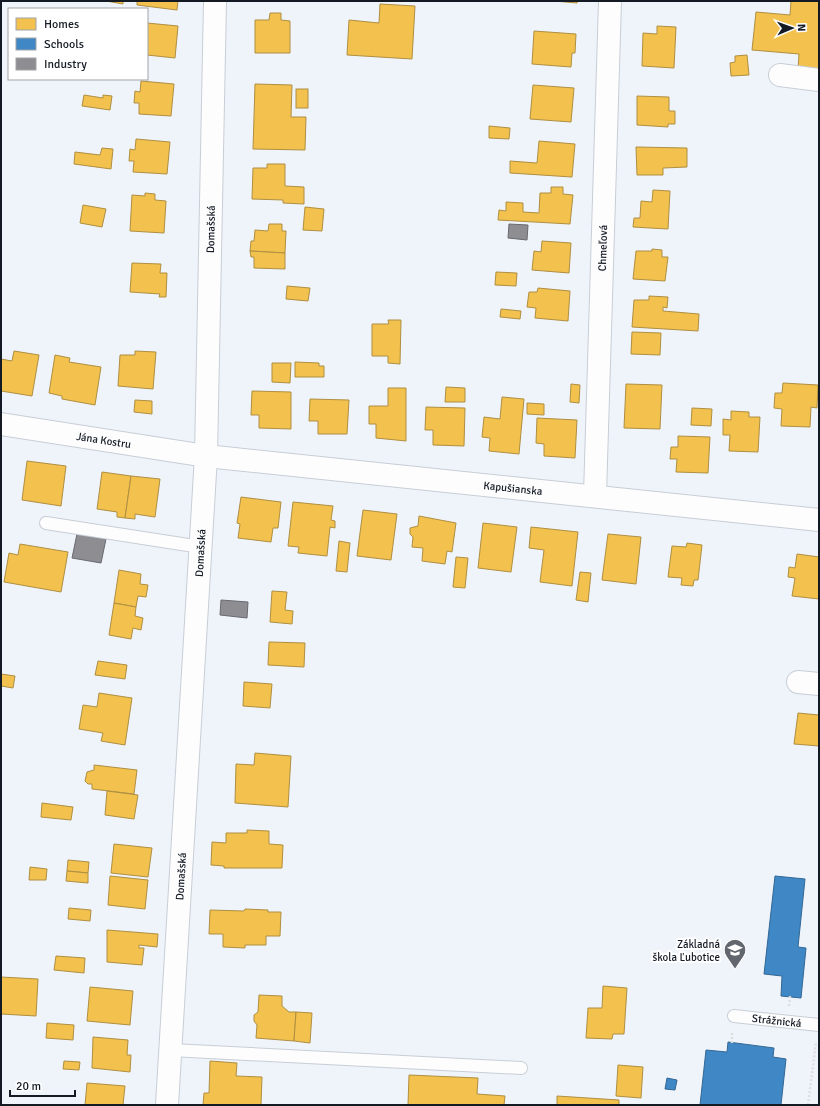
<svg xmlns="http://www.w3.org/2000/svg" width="820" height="1106" font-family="Signika,sans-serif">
  <rect width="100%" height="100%" fill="#eff3fa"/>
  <!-- homes -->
  <g fill="#f2c14e" stroke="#af8f41">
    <path d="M106 1H123V4Z"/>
    <path d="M137 1H178L177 10 137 5Z"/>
    <path d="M554 1H578L577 3Z"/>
    <path d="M791 1H819V71L798 69 799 54 752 50 756 12 790 15Z"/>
    <path d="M380 4 415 6 412 59 347 55 349 20 379 23Z"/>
    <path d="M270 13H281V20L290 21V53H255V20H269Z"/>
    <path d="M147 23 178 26 175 58 147 55Z"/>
    <path d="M657 26 676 27 674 68 642 66 643 33 657 34Z"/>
    <path d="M534 31 576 34 575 53H572L571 67 532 64Z"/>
    <path d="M747 55 749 75 731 76 730 63 735 62V56Z"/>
    <path d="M141 81 174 84 171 116 139 114V103H134L135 91 140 92Z"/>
    <path d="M255 84 292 85 291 117H306L305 150 253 149Z"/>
    <path d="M533 85 574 88 571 122 530 119Z"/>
    <rect x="296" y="89" width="12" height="19"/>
    <path d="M84 95 103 98V95L112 96 110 110 82 106Z"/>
    <path d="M637 96 669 97V111H675V124H668V127L637 125Z"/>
    <path d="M489 126 510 128 509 139 489 138Z"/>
    <path d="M136 139 170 142 167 174 133 172 134 161H129L130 149 135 150Z"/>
    <path d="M539 141 575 144 572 177 510 173V161L537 163Z"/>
    <path d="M636 147 687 148V167L663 168V175H637Z"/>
    <path d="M102 148 113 149 111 169 74 164 75 152 100 155Z"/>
    <path d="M267 164H285V186L304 187V204L283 203V200L252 199 253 168H267Z"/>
    <path d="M551 187H563V194L573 195 570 224 498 220 499 210 506 211V202L523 203V212L539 213 540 193H551Z"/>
    <path d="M653 190 670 191 668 229 633 227 634 218H640L641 201 652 202Z"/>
    <path d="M145 193 155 194V200L166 201 164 233 130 231 132 195 145 196Z"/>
    <path d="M83 205 106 209 102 227 80 223Z"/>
    <path d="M305 207 324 209 322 231 303 230Z"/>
    <path d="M269 224H282V231H286L285 253 250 251 251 241H254L255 230 268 231Z"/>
    <path d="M542 241 571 243 569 273 532 270 534 251 541 252Z"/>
    <path d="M652 249 662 250V257H668L665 281 633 279 636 251H652Z"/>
    <path d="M250 251 285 253V269L254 268V257H251Z"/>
    <path d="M132 263 161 264 160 273H167L166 297H159L160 294 130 292Z"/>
    <path d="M496 272 517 273 516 286 495 285Z"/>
    <path d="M287 286 310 288 308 301 286 299Z"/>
    <path d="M538 288 570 291 568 321 535 318 536 308 527 307 529 292H537Z"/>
    <path d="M649 296 668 297 667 308 663 307V311L699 314 698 331 632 327 634 300H649Z"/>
    <path d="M501 309 521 311 520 319 500 317Z"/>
    <path d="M388 320H401L400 364 388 363V356H372V324H389Z"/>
    <path d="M632 332 661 333 660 355 631 354Z"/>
    <path d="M14 351 39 355 32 396 1 391V359L12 361Z"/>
    <path d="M135 351 156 352 153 389 118 386 120 355H135Z"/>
    <path d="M55 355 70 358 69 362 101 367 95 405 62 399V396L49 393Z"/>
    <path d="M295 362 319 363V366H324V377H295Z"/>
    <path d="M272 363H291L290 383 272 382Z"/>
    <path d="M783 383 818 385 817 408 811 407 810 427 781 426 782 409 774 408 775 393H782Z"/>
    <path d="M571 384 580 385 579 403 570 402Z"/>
    <path d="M626 384 662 385 660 429 624 428Z"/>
    <path d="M446 387 465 388V402H445Z"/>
    <path d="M388 388H406V441L376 438V424H369V406H388Z"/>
    <path d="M252 391 291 392V429L259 428V415H251Z"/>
    <path d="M502 397 524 399 519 454 489 451 490 438 482 437 484 417 500 419Z"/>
    <path d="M310 399 349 400 347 434H318V421H309Z"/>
    <path d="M135 400 152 401V414L134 412Z"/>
    <path d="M527 403 544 404V415L527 414Z"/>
    <path d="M426 407 465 408 464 446 433 445V430H425Z"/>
    <path d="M692 408 712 409 711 426 691 425Z"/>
    <path d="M731 411 749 412V417H760L758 452 729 451 730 435H723V419L731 420Z"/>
    <path d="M537 418 577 420 575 458 544 456V444L536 443Z"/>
    <path d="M678 436 710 437 708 473 676 472 677 459H670L671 447H678Z"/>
    <path d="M27 461 66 466 61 506 22 500Z"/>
    <path d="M102 472 131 476 125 518 117 517V512L97 509Z"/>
    <path d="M131 476 160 479 155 517 135 514V519L125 518Z"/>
    <path d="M241 497 281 502 278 528H273L271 542 238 538 240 524 237 523Z"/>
    <path d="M293 502 333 506 331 520 335 521V528L330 527 327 556 298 553 299 547 288 546Z"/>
    <path d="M363 510 397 514 391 560 357 556Z"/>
    <path d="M419 516 456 523 452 552 447 551 445 564 422 561 423 548 412 547 413 537 410 534V528L418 526Z"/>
    <path d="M483 523 517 527 511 572 478 568Z"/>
    <path d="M531 527 578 532 572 586 540 582 544 550 529 548Z"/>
    <path d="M608 534 641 537 636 584 602 580Z"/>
    <path d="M339 541 350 543 347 572 336 571Z"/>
    <path d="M687 543 702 545 698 580H694L693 586 681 585 682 578 668 577 672 546 686 547Z"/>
    <path d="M20 544 68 552 61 592 4 582 9 553 18 555Z"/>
    <path d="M797 554 819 557V599L792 596 795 578 788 577 789 567 795 568Z"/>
    <path d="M456 557 468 558 465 588 453 587Z"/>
    <path d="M119 570 141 574 140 584 148 585 146 597 138 596 136 607 114 603Z"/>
    <path d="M580 572 591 573 588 602 576 600Z"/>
    <path d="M272 591 287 592 285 610 293 611 292 624 270 622Z"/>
    <path d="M114 603 136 607 135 616 143 618 141 630 133 628 131 639 109 635Z"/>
    <path d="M269 642 305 643 304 667 268 665Z"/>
    <path d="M98 661 127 665 125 679 95 675Z"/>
    <path d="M1 674 15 676 13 688 1 686Z"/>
    <path d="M244 682 272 684 270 708 243 706Z"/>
    <path d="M99 693 132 698 125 745 101 741 103 733 79 729 83 705 97 707Z"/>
    <path d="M798 713 819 715V746L794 744Z"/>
    <path d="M255 753 291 756 288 807 235 803 236 764 254 765Z"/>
    <path d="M94 765 137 770 134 794 92 789V784H88L85 781 87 772 94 770Z"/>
    <path d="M107 791 138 795 134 819 105 815Z"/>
    <path d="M42 803 73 807 71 820 41 817Z"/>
    <path d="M247 830 269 831V844L283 845 282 868H224V866L211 865 212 842 226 843V833H247Z"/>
    <path d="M114 844 152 848 148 877 111 873Z"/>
    <path d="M68 860 89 862 88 873 67 871Z"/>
    <path d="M30 867 47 869 46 880H29Z"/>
    <path d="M67 871 88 873V883L66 881Z"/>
    <path d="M110 876 148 880 145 909 108 905Z"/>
    <path d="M69 908 91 910 90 921 68 919Z"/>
    <path d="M245 909 268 910V912H281L280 936H266V945H245V948L223 947V934H209L210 910 244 911Z"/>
    <path d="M107 930 158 934 157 947 139 945V948H144L142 965 107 962Z"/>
    <path d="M56 956 85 958 84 973 54 970Z"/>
    <path d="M1 977 38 979 36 1016 1 1014Z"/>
    <path d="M603 986 627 988 624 1034H613L612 1039 586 1038 588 1008H602Z"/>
    <path d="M90 987 133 991 130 1025 87 1021Z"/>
    <path d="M259 995 282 996V1006L289 1012H296L294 1041 256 1038 257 1025 254 1021V1015L258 1012Z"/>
    <path d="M296 1012 312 1013 310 1043 294 1041Z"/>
    <path d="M47 1023 74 1025 73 1040 46 1038Z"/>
    <path d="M93 1037 128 1040 127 1055H131L130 1072 92 1068Z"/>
    <path d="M64 1061 80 1062 79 1070 63 1069Z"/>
    <path d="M210 1061 237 1063 236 1076 262 1077 261 1105H203L204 1093H209Z"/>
    <path d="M618 1065 643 1067 641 1098 616 1096Z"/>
    <path d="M409 1075 478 1078 477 1094 505 1096 504 1105H408Z"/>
    <path d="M87 1083 125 1086 123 1105H85Z"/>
    <path d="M557 1096 619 1100V1105H557Z"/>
  </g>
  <!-- schools -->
  <g fill="#3f88c5" stroke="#326795">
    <path d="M775 876 805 879 798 947 806 948 801 998 781 996 782 976 764 974Z"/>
    <path d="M728 1042 774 1048 773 1057 786 1059 781 1105H700L706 1050 727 1052Z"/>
    <path d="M667 1078 677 1080 675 1090 665 1089Z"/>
  </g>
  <!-- industry -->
  <g fill="#8d8d92" stroke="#696a71">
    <path d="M509 224 528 225 527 240 508 238Z"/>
    <path d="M77 534 106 539 101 563 72 558Z"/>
    <path d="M221 600 248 602 247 618 220 615Z"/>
  </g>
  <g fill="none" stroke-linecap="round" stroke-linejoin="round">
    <!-- lane casing -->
    <g stroke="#c8ced6" stroke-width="14">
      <g id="lane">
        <path d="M46 523 201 547"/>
        <path id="s1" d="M734 1016 819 1025"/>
        <path d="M171 1050 521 1068"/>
      </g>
    </g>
    <!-- street casing -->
    <g stroke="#c8ced6" stroke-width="24">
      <g id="street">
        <path d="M780 75 819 80"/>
        <path id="s2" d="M1 424 206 456 819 520"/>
        <path id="s3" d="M595 495 610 1"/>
        <path d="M798 682 819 684"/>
        <path id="s4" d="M167 1105 206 456 215 1"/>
      </g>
    </g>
    <!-- path -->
    <g stroke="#dcdee0" stroke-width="2.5" stroke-dasharray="2 2" stroke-linecap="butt">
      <path d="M789 1006 790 996"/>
      <path d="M732 1043V1032"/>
      <path d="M808 1105 816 1042"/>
    </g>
    <!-- lane -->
    <use href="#lane" stroke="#fdfdfe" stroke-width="12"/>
    <!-- street -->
    <use href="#street" stroke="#fdfdfe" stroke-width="22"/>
  </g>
  <!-- icons -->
  <defs>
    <g id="school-pin" transform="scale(1.15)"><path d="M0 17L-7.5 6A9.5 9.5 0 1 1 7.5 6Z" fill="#61666f" stroke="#fff"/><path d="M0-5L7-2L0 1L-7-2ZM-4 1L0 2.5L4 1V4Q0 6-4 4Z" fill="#fff"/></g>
  </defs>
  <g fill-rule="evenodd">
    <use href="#school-pin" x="735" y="950"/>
  </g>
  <g text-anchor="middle" stroke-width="4" stroke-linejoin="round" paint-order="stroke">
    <!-- street labels -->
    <g font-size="11" fill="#141a24" stroke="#fff">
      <text dy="4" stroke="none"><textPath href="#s4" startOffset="877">Domašská</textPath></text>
      <text dy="4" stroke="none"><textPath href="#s3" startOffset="247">Chmeľová</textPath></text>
      <text dy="4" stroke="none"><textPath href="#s2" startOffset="104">Jána Kostru</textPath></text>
      <text dy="4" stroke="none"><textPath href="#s2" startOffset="516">Kapušianska</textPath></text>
      <text dy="4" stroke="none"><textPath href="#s4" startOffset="553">Domašská</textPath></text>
      <text dy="4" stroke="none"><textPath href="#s4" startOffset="229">Domašská</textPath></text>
      <text dy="4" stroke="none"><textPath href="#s1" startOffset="43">Strážnická</textPath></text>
    </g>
    <!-- poi labels -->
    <g font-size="11" fill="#141a24" stroke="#fff" text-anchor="end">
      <text x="720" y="948">Základná<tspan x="720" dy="13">škola Ľubotice</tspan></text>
    </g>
  </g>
  <!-- border -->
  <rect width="820" height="1106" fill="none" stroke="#141a24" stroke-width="4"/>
  <!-- legend -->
  <rect x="8" y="8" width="140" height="72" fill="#ffffff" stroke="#a1a3a7"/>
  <rect x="16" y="18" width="20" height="12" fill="#f2c14e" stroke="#a1a3a7"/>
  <text x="44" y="28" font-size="12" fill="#141a24">Homes</text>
  <rect x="16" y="38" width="20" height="12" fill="#3f88c5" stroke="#a1a3a7"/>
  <text x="44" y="48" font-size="12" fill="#141a24">Schools</text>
  <rect x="16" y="58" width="20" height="12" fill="#8d8d92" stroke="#a1a3a7"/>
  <text x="44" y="68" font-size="12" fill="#141a24">Industry</text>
  <!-- north arrow -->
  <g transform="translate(792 28) rotate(88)" stroke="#ffffff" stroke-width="3" paint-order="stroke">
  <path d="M0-3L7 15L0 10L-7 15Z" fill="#141a24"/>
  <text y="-6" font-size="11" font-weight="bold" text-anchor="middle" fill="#141a24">N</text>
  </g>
  <!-- scale -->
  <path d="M10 1090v6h65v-6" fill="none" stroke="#141a24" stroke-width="2"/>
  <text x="16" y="1090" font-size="12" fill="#141a24" stroke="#ffffff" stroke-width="3" paint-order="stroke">20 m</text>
</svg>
